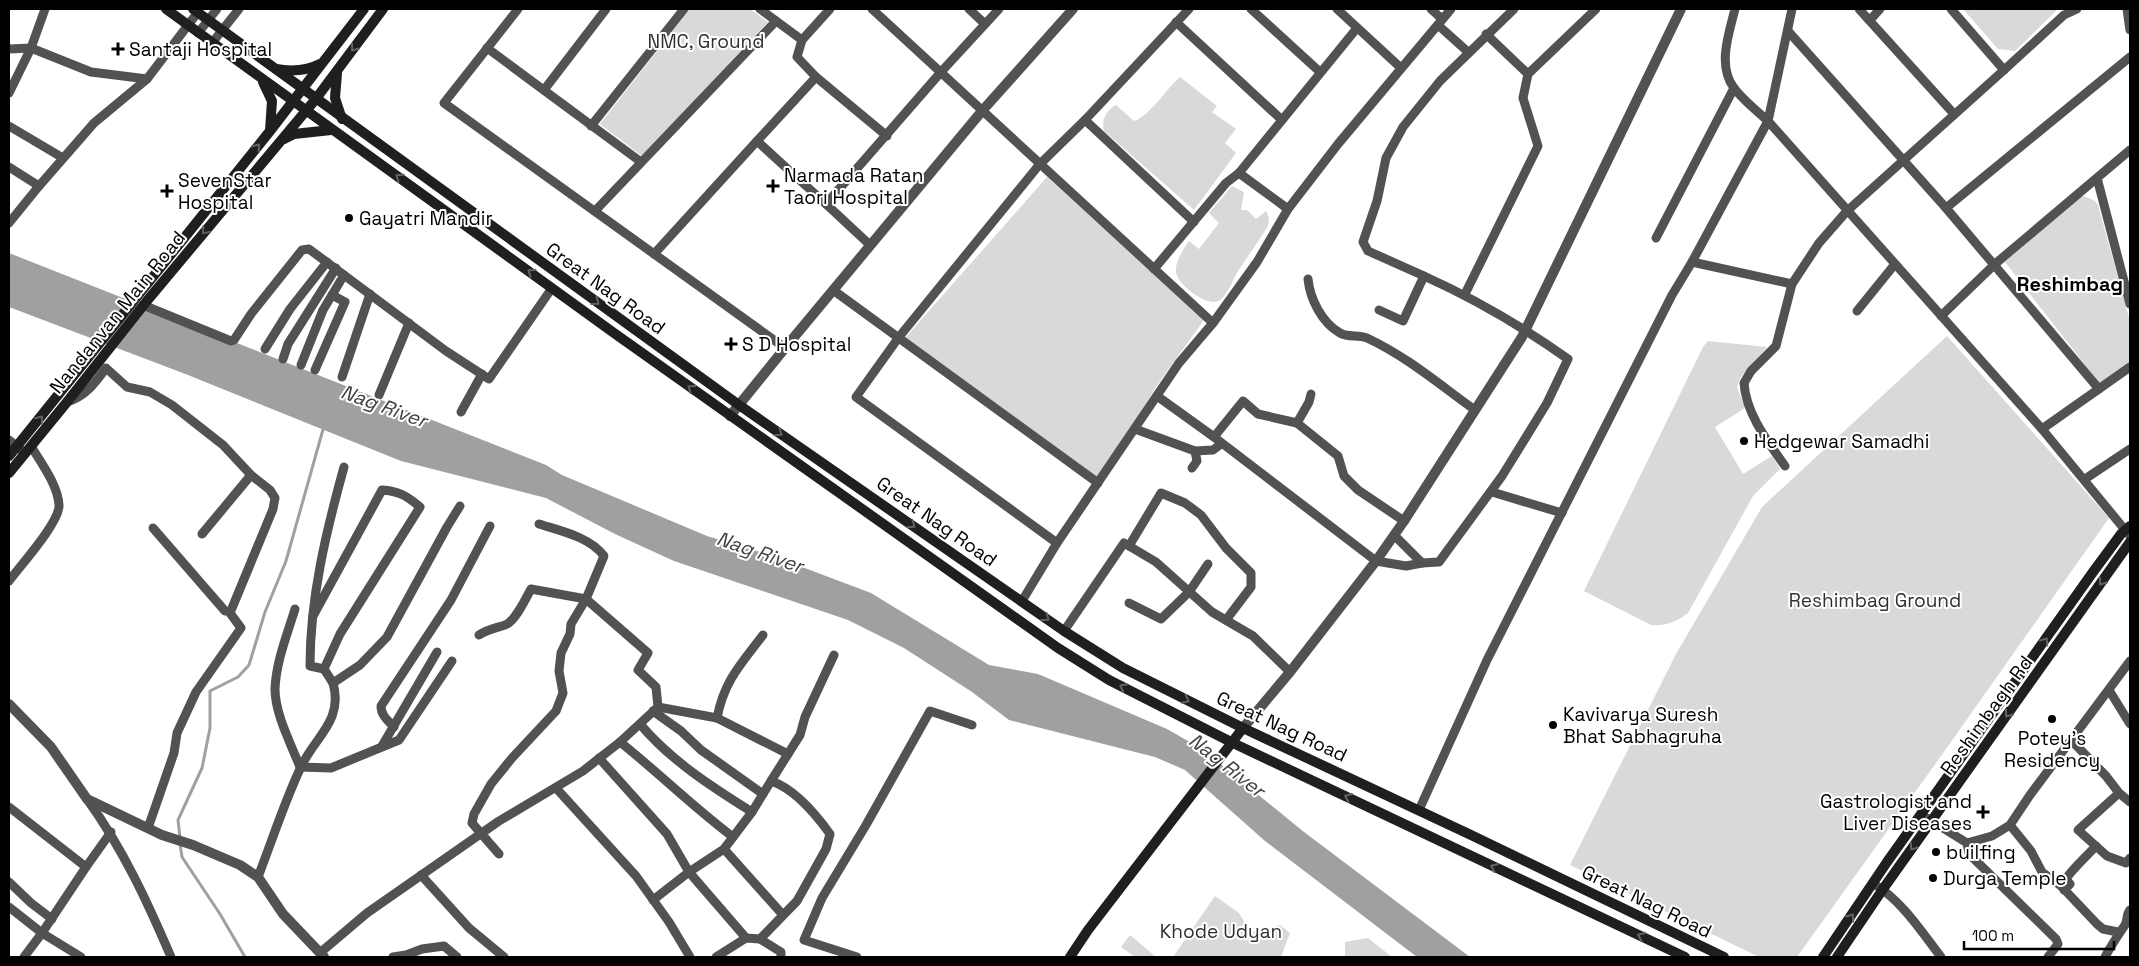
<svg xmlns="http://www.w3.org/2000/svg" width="2139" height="966" font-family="'Space Grotesk',sans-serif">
  <rect width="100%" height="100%" fill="#fff"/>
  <!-- green -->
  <g fill="#d9d9d9">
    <path d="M690 9H750L768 22 642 156 600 124Z"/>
    <path d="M1963 9H2058L2015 51 1998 49Z"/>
    <path d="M1180 77 1217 106 1212 112 1236 129 1225 143 1236 153 1194 210 1104 131C1101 120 1106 110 1116 105L1134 121C1151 115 1166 89 1180 77Z"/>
    <path d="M1047 177 1204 320 1160 381 1097 480 905 338Z"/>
    <path d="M1232 186 1244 192 1241 210H1247L1256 219 1266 211 1269 218 1268 226C1258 242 1248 256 1238 271 1232 281 1229 293 1220 300 1208 309 1177 284 1176 272 1175 261 1183 250 1189 241L1199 249 1219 223 1209 213Z"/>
    <path d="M2084 196 2095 201 2098 205 2130 321V363L2100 384 2005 262 2079 198Z"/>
    <path d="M1947 336 2109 518 1951 742 1797 957H1759L1570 865 1676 654 1762 507Z"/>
    <path d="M1708 341 1767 347 1740 378 1737 387 1745 408 1715 427 1743 474 1772 456 1780 469 1753 496 1688 613C1677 622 1665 626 1651 625L1584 591 1703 347Z"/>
    <path d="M1215 896 1239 913 1251 932 1280 925 1290 933 1281 957H1173Z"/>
    <path d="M1130 935 1156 957H1135L1121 947Z"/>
    <path d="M1368 938 1392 957H1345V942Z"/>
  </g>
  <!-- water -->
  <path fill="#a0a0a0" d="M9 253 546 465 562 475 707 536 773 556 871 593 989 665 1038 674 1167 729 1202 749 1304 832 1470 957H1417L1265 841 1185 770 1155 757 1009 720 972 692 904 648 848 620 674 561 615 534 546 498 401 461 188 375 9 307Z"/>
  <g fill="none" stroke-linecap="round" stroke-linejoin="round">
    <!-- stream -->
    <g stroke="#a0a0a0" stroke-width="3">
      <path d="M180 838 178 820 202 768 210 728V691L238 677 249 665 265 612 286 561 324 426"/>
      <path d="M180 844 182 857 220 914 245 957"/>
    </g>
    <!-- minor -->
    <g stroke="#525252" stroke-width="9">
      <path d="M518 9 444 103 785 348"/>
      <path d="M760 9 802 40 830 9"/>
      <path d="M872 9 1213 323"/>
      <path d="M969 9 985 24"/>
      <path d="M1251 9 1320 72"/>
      <path d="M1337 9 1401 68"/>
      <path d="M1431 9 1442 19"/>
      <path d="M1735 9C1729 33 1717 66 1734 88 1743 100 1757 111 1768 121L1692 262 1792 284 1819 243 1847 211 2004 70"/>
      <path d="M1792 9 1768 121 2042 429 2130 536"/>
      <path d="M1859 9 1954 114"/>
      <path d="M1951 9 2004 70 2064 15 2077 9"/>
      <path d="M2127 9 2130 30"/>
      <path d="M1870 20 1880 9"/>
      <path d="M1176 22 1282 120"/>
      <path d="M1438 25 1468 52"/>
      <path d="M1788 31 1946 208 2099 389"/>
      <path d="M198 33 217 9"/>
      <path d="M1486 34 1528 74"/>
      <path d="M212 43 239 9"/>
      <path d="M487 48 641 162"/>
      <path d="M9 49 31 48 91 72 147 79 198 12"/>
      <path d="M816 77 887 136"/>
      <path d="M544 90 606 9"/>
      <path d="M9 93 31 48 45 9"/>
      <path d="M1085 120 1194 222"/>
      <path d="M9 126 63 158"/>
      <path d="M591 126 684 9"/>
      <path d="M757 141 816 77 797 57 802 40"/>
      <path d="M9 167 39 186 94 123 147 79"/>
      <path d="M1239 173 1288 209"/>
      <path d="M2097 178 2130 304"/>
      <path d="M826 204 870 245"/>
      <path d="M1946 208 2130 57"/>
      <path d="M595 211 776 21"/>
      <path d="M9 223 39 186"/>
      <path d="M1656 238 1734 88"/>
      <path d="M654 254 757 141 826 204 941 72 999 9"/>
      <path d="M1154 269 1226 183 1239 173 1357 28"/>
      <path d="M1424 276 1368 251 1363 242 1377 201 1386 158 1403 127 1440 81 1514 9"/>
      <path d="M1308 279C1310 299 1322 323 1340 333 1349 338 1358 334 1367 338 1406 356 1440 385 1475 410"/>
      <path d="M833 290 1098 483"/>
      <path d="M1465 294 1538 146 1523 98 1528 74 1596 9"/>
      <path d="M143 305 231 341 234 340 251 314 302 250 309 249 446 351 489 379 552 288"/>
      <path d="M1379 310 1403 321 1424 276C1475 299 1523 327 1568 359L1547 403 1502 476 1439 562 1422 563 1394 535"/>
      <path d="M1857 311 1895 264"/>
      <path d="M1941 316 1995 264 2130 150"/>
      <path d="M265 349 290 309 327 262"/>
      <path d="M283 359 288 344 336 268"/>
      <path d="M301 365 323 310 344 275"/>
      <path d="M315 370 345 302 332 295"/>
      <path d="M342 377 370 294"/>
      <path d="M379 395 409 323"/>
      <path d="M1157 396 1214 437 1376 561 1406 566 1422 563"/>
      <path d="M67 402C86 396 95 383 106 368L127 387 150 392 172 405 223 445 251 475 202 534"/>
      <path d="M461 412 482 374"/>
      <path d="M1297 423 1309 402 1311 394"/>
      <path d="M1135 429 1195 451 1213 450 1221 444"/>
      <path d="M2042 429 2130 367"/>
      <path d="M1214 437 1243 401 1258 414 1297 423 1338 456 1344 476 1358 490 1404 521"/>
      <path d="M9 440 25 453"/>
      <path d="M1785 466C1768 442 1746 414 1744 383L1751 371 1776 346 1792 284"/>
      <path d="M1192 468 1197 461 1195 451"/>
      <path d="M2085 479 2130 449"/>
      <path d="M1492 492 1562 513"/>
      <path d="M539 524C561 531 590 537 604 556L586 599 648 653 638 670 656 687 658 707"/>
      <path d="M153 528 225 611"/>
      <path d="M1057 543 856 397 899 337 1039 165 1085 120 1189 9"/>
      <path d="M1129 546 1161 493 1185 503 1201 515 1226 548 1251 573V587L1226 620"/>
      <path d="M9 581C20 566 60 522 59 505 58 485 41 463 31 446"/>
      <path d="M1022 601 1057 543 1179 363 1213 323 1257 262 1288 209 1338 144 1451 9"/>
      <path d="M1129 603 1161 619 1189 592 1208 564"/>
      <path d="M295 609C287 635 276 662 275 689 275 714 291 744 300 767L331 768 399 740 452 661"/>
      <path d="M313 616 382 490C399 491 407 496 420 507L340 634 324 669 333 683"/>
      <path d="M1064 631 1124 543 1156 562 1212 612 1253 636 1290 672"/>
      <path d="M479 635C488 629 496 628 505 625 515 622 526 598 531 589L586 599 571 624 570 634 561 653 559 671 563 693 556 711 512 758 491 784 474 814 472 823 499 854"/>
      <path d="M324 669 310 666C310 598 326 532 344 467"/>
      <path d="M2109 690 2130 724"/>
      <path d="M653 711 681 731 701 750 763 794 771 781C795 789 815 813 830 834L826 849 797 901 760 939 746 938 716 957"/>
      <path d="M717 718C724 681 741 664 763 635"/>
      <path d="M640 724C670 760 712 787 752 812L763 794"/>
      <path d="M394 727C387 720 381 715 381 706L451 600 490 526"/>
      <path d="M2071 740 2106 776 2119 793 2130 802"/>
      <path d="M620 742C659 773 693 807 733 837"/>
      <path d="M382 746 437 652"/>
      <path d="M599 758 667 834 689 872 746 938"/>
      <path d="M771 781 800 735 805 717 834 655"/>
      <path d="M556 788 636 876 669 922 690 957"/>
      <path d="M2119 793 2078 830 2107 856 2126 863 2130 858"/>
      <path d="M87 799C123 849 147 901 171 957"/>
      <path d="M9 807 86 867 42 933 9 907"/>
      <path d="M1419 810 1487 660 1672 295 1692 262"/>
      <path d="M1922 815 1967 843 1992 836 2010 825 2030 795 2130 661"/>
      <path d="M2010 825 2031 851 2042 872 2061 886 2097 924 2103 929 2118 932"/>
      <path d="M148 828 174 753 177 733 196 692 241 628 230 613 273 509 275 498 270 490 251 475"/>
      <path d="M1967 843 1969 854 2056 939 2058 944 2048 957"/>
      <path d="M724 849 783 915"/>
      <path d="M86 867 111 832"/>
      <path d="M421 875 469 928 504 957"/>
      <path d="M258 877C272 841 284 803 300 769 313 738 344 722 333 683L360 665 387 637 447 527 460 506"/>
      <path d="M9 882 31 903 52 919"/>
      <path d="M1874 884C1902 901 1921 931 1941 957"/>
      <path d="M2064 890 2070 884 2066 879C2072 869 2086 857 2096 846"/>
      <path d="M653 900 689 872 724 849 752 812"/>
      <path d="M760 939 781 952V957"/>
      <path d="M321 952 367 913 499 821 583 771 620 742 658 707 717 718 788 754"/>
      <path d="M24 957 42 933 81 957"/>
      <path d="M393 957 406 955 422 949 444 946 457 957"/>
      <path d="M857 957 804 940 822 898 866 825 930 711 972 725"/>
      <path d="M2105 957C2112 944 2117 937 2125 925 2128 920 2126 914 2130 910"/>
    </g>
    <!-- tertiary -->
    <g stroke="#525252" stroke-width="10">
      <path d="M730 416 785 348 982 111 1073 9"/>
      <path d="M9 704 51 747 87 799 162 835 193 845 240 865 258 877 283 914 324 957"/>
      <path d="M1243 728 1290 672 1376 561 1404 521 1522 337 1681 9"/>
    </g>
    <!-- secondary -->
    <g stroke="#1f1f1f" stroke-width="10">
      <path d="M166 9 614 333 1058 648 1109 680 1233 743 1685 957"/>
      <path d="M193 9 739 405 1064 631 1123 668 1243 728 1471 835 1724 957"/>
      <path d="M276 69C292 72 306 71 320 64"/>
      <path d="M337 73 335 98 342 119"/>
      <path d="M263 82 272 101 270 130"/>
      <path d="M284 139 294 134 331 130"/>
      <path d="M9 456 270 131 364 9"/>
      <path d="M9 473 67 402 146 302 315 100 383 9"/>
      <path d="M1070 957 1088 930 1243 728"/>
      <path d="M1823 957 1887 862 2093 572 2121 534 2130 526"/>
      <path d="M1837 957 1883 889 2130 542"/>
    </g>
  </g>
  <!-- one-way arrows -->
  <defs><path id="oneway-chevron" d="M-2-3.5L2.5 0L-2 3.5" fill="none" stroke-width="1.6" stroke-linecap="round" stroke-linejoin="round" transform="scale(1.25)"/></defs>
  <g stroke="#626262">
    <use href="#oneway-chevron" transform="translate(354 48) rotate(126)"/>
    <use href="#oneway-chevron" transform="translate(257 147) rotate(-51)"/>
    <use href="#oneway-chevron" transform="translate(399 177) rotate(-145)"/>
    <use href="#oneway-chevron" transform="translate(205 231) rotate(130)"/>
    <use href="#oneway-chevron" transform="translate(531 272) rotate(-144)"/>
    <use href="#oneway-chevron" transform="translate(596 302) rotate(36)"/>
    <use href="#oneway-chevron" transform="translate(691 388) rotate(-144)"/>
    <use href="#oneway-chevron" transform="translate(40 419) rotate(-51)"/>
    <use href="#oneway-chevron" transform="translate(779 433) rotate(35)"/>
    <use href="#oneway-chevron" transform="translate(912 525) rotate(35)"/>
    <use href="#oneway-chevron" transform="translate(2102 582) rotate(126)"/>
    <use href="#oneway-chevron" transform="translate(1046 618) rotate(36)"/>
    <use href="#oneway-chevron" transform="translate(2045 641) rotate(-55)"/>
    <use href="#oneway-chevron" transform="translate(1123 687) rotate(-153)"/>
    <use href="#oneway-chevron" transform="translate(1186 700) rotate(26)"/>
    <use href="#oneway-chevron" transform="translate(2008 714) rotate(126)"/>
    <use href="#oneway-chevron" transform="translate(1348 797) rotate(-155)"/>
    <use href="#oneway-chevron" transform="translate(1913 847) rotate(125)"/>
    <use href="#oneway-chevron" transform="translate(1494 867) rotate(-155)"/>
    <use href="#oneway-chevron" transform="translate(1851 917) rotate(-55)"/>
    <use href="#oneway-chevron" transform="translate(1641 936) rotate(-155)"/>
  </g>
  <!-- markers -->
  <g fill="#000" stroke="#fff" stroke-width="2">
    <path d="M115.5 41.5h5v5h5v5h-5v5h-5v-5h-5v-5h5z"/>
    <path d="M770.5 178.5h5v5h5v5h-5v5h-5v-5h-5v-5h5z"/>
    <path d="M164.5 183.5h5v5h5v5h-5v5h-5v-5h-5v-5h5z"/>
    <circle cx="349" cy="218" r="5"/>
    <path d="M728.5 336.5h5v5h5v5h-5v5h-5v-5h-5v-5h5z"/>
    <circle cx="1744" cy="441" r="5"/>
    <circle cx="2052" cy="719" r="5"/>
    <circle cx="1553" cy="725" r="5"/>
    <path d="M1980.5 804.5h5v5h5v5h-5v5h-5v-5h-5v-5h5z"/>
    <circle cx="1936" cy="852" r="5"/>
    <circle cx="1933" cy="878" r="5"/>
  </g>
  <g text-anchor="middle" stroke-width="4" stroke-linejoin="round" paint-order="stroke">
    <!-- park labels -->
    <g font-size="19" fill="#303030" stroke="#fff">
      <text x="706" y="48">NMC, Ground</text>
      <text x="1875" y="607">Reshimbag Ground</text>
      <text x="1221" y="938">Khode Udyan</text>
    </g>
    <!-- poi labels -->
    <g font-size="19" fill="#000" stroke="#fff" text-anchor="start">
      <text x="129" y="56">Santaji Hospital</text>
      <text x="784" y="182">Narmada Ratan<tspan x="784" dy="22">Taori Hospital</tspan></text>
      <text x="178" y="187">SevenStar<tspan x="178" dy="22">Hospital</tspan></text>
      <text x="359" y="225">Gayatri Mandir</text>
      <text x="742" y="351">S D Hospital</text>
      <text x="1754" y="448">Hedgewar Samadhi</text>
      <text x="1563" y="721">Kavivarya Suresh<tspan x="1563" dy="22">Bhat Sabhagruha</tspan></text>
      <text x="2052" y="745" text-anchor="middle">Potey's<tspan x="2052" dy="22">Residency</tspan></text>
      <text x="1972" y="808" text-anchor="end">Gastrologist and<tspan x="1972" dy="22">Liver Diseases</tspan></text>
      <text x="1946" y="859">builfing</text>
      <text x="1943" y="885">Durga Temple</text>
    </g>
    <!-- street labels -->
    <g font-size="19" fill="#000" stroke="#fff">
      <text transform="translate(606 288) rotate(36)" y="7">Great Nag Road</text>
      <text transform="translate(117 312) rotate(-51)" y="7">Nandanvan Main Road</text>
      <text transform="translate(937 521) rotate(35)" y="7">Great Nag Road</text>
      <text transform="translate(1986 715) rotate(-54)" y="7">Reshimbagh Rd</text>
      <text transform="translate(1282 726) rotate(25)" y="7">Great Nag Road</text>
      <text transform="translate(1647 901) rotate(26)" y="7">Great Nag Road</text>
    </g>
    <!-- neighbourhood labels -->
    <g font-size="20" font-weight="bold" fill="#000" stroke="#fff">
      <text x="2070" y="291">Reshimbag</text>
    </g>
    <!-- water labels -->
    <g font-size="20" font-style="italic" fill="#414141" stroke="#fff">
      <text transform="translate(384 406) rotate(20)" y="7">Nag River</text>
      <text transform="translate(760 552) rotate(19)" y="7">Nag River</text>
      <text transform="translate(1227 765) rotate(38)" y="7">Nag River</text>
    </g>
  </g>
  <!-- border -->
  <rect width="2139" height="966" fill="none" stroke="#000000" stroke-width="20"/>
  <!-- scale -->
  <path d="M1964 941v8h150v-8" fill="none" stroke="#000000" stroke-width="2.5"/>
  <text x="1972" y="941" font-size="15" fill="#000000" stroke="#ffffff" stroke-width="4" paint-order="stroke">100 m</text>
</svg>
